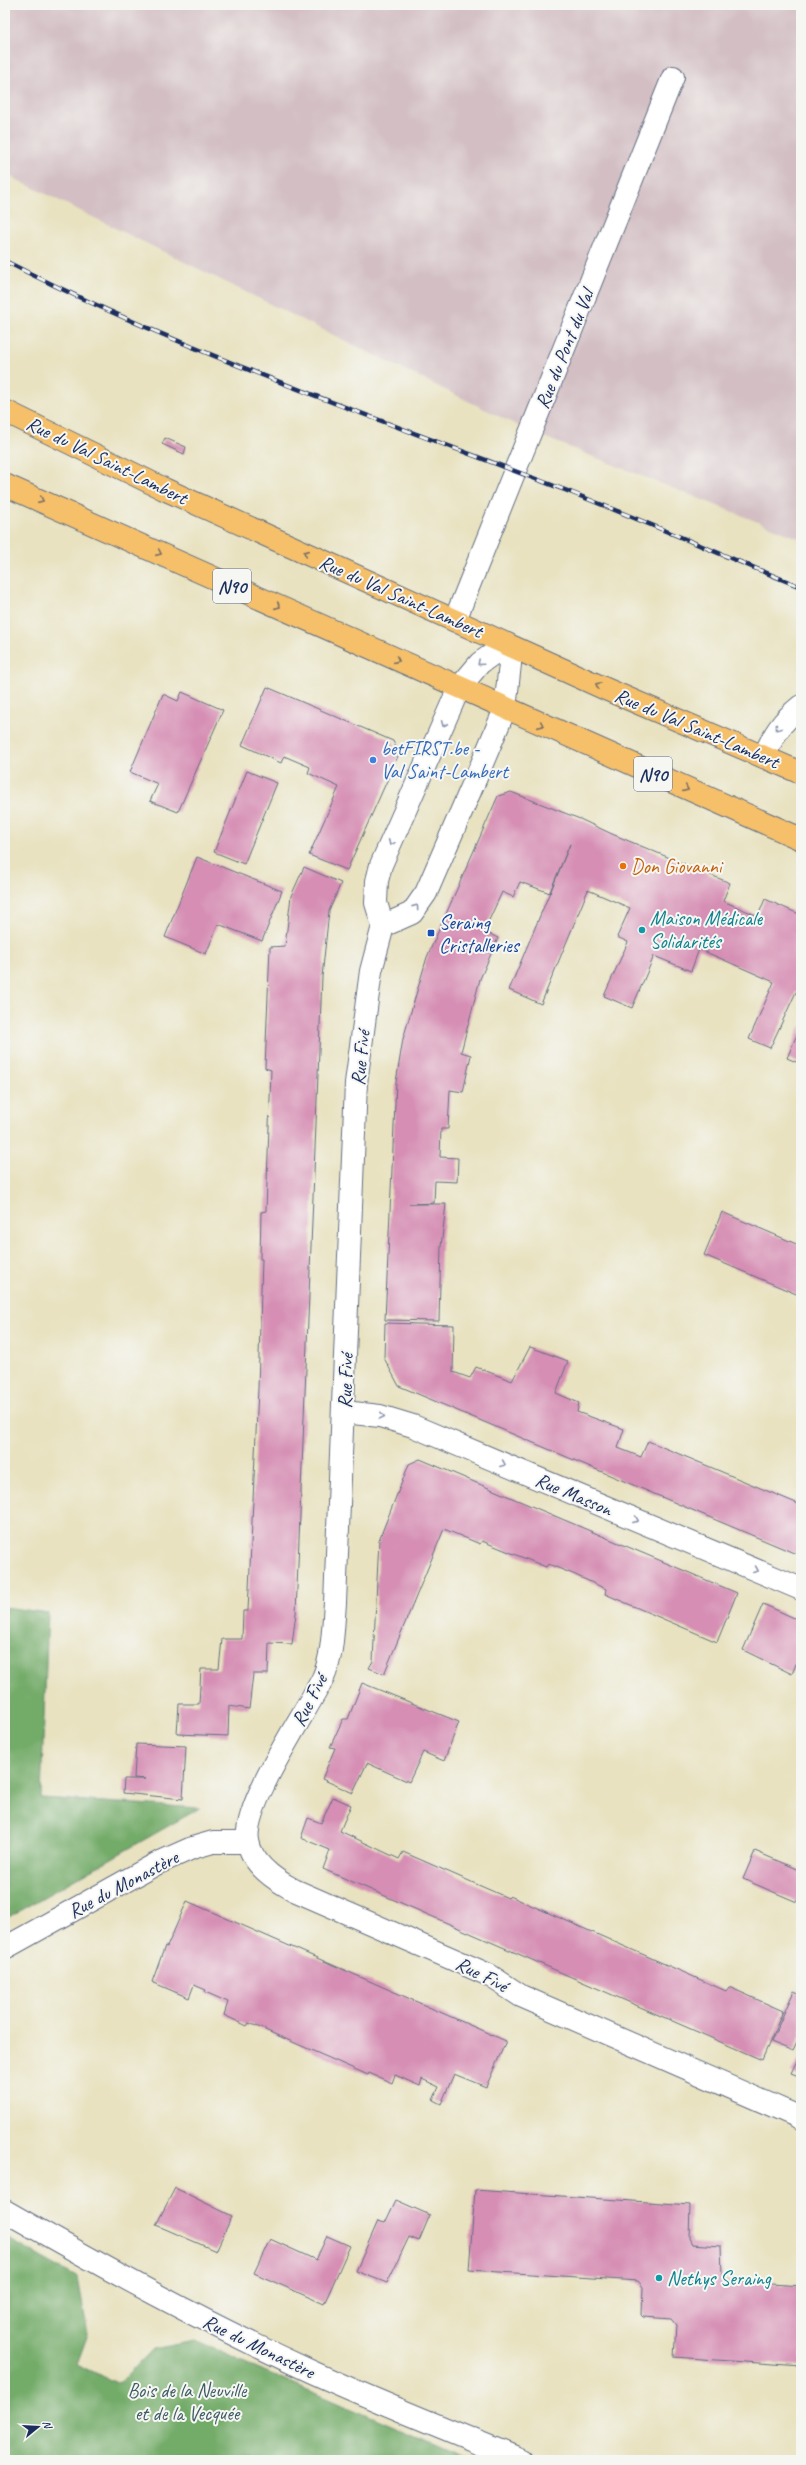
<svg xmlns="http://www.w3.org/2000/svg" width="806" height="2465" font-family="Caveat,sans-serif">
  <rect width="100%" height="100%" fill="#f6f6f2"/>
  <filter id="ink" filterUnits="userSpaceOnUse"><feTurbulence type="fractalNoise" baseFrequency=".025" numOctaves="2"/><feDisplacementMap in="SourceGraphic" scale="8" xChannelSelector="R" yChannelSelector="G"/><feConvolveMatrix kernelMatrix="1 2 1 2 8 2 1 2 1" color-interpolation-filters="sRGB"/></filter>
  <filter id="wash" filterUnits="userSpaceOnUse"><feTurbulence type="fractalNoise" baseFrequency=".012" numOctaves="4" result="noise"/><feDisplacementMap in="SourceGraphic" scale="16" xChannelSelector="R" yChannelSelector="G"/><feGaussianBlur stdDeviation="0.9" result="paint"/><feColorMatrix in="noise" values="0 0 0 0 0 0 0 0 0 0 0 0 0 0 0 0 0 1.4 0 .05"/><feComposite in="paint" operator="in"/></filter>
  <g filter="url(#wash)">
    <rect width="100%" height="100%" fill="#e8e2c0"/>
    <!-- industrial -->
    <path fill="#d2bec3" d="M5 5H801V539L531 432 5 174Z"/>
    <!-- forest -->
    <g fill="#73ab69" stroke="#476d64">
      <path d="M5 1607 48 1613 41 1798 200 1808 5 1919Z"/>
      <path d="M5 2237 78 2278 88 2334 77 2364 119 2384 153 2349 195 2341 470 2460H5Z"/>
    </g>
    <g id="blocks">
      <!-- building -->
      <g fill="#d68eb4">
        <path d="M165 438 186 447 184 454 162 444Z"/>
        <path d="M267 687 393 741 399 754 347 870 309 855 339 787 308 773 310 767 284 756 281 763 242 745Z"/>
        <path d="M182 692 223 710 178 812 150 801 158 784 130 772 163 694 178 701Z"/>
        <path d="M247 771 277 783 244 864 214 852Z"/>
        <path d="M511 792 580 819 612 834 730 883 723 901 758 916 765 899 801 915 797 932 801 934V994L796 992 770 1048 749 1039 774 982 699 949 691 971 654 956 632 1008 604 996 628 942 617 937 630 908 588 890 541 1004 509 990 570 844 550 893 520 882 513 897 502 892 484 931 498 938 480 979 461 1052 471 1055 463 1092 450 1090 448 1129H441L440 1157 458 1158 457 1182 435 1181 434 1203 409 1204H446L441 1247 439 1321 385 1320 396 1082 403 1039 427 957 498 796Z"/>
        <path d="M197 857 282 891 262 941 218 924 206 954 165 937Z"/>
        <path d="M304 867 341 883 329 911 322 977 296 1613 292 1644 269 1643 268 1674H253L249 1709 229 1706 228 1736 177 1734 179 1704H199L201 1669H219L222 1639H242L243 1611H248L258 1389 262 1259H260L261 1212 266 1211 271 1070 265 1068 270 947 285 946 291 896Z"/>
        <path d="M801 1025V1064L787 1058Z"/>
        <path d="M722 1212 801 1246V1296L704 1255Z"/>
        <path d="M385 1323 454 1325 453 1372 470 1378 476 1367 512 1381 530 1347 568 1361 556 1393 579 1403 577 1412 624 1429 618 1448 641 1457 648 1441 801 1505V1556L399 1386 384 1358Z"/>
        <path d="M420 1459 737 1593 717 1642 605 1594 606 1589 573 1574 548 1564 546 1567 482 1541 480 1544 444 1529 384 1674 369 1668 373 1661 379 1540 409 1464Z"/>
        <path d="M763 1604 801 1621V1652L792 1674 743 1650Z"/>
        <path d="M362 1683 459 1722 444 1761 423 1752 409 1782 367 1763 353 1793 322 1779 335 1748 330 1747 343 1719H348Z"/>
        <path d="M136 1744 186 1746 183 1799 123 1793 124 1779H145L134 1778Z"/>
        <path d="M333 1797 351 1805 340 1831 399 1859 403 1852 508 1898 510 1896 726 1991 729 1987 783 2011 762 2060 323 1869 330 1850 301 1838 308 1818 321 1823Z"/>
        <path d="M755 1851 801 1871V1892L797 1902 743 1879Z"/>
        <path d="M187 1901 506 2041 486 2087 454 2074 441 2104 433 2100 439 2087 422 2079 420 2086 395 2075 392 2083 369 2073 368 2075 249 2023 247 2026 224 2015 228 2002 205 1992 206 1990 194 1985 189 1998 152 1982 165 1946 167 1947Z"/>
        <path d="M794 1991 801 1994V2034L793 2051 771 2042Z"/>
        <path d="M801 2052V2077L791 2073Z"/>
        <path d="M175 2188 232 2216 216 2251 156 2225Z"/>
        <path d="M475 2190 690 2205 689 2238 692 2244 721 2246 722 2276 725 2281 801 2286V2366L674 2357 676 2325 671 2319 644 2317 642 2315 643 2287 638 2281 469 2270Z"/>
        <path d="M396 2200 430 2215 419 2241 409 2237 387 2283 356 2271 378 2221 385 2223Z"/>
        <path d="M327 2236 350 2246 324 2304 254 2273 270 2239 316 2260Z"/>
      </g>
    </g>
  </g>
  <g filter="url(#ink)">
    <use href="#blocks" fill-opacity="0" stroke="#636e80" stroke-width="1"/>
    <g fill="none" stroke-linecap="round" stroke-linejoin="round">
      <!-- minor casing -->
      <g stroke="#636e80" stroke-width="24">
        <g id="minor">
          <path d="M455 620 673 77"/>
          <path d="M764 757C773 735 782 721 801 706"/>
          <path d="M383 926 412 913 426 893 481 766 505 709 510 664 507 644 480 663 459 688 381 865 377 881 376 903 383 926 371 971 356 1083 335 1603C333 1627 333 1656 323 1678 305 1714 242 1805 248 1841 252 1865 275 1880 294 1890L489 1975 521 1996 801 2118"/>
          <path d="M344 1412 380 1416 413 1426 801 1589"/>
          <path d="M5 1948 156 1864 192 1848 213 1842H248"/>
          <path d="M5 2211C105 2268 205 2323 310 2371 380 2403 451 2431 522 2460"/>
        </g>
      </g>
      <!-- major casing -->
      <g stroke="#636e80" stroke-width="24">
        <g id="major">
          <path d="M5 411 164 489 608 690 801 773"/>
          <path d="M5 485 801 839"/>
        </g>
      </g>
      <!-- minor -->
      <use href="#minor" stroke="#fff" stroke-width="22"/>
      <!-- major -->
      <use href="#major" stroke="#f6c06b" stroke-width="22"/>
      <!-- rail casing -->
      <g stroke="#1b2f5e" stroke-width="4.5">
        <path id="rail" d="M5 261C185 353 377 418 565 490 644 521 722 555 801 587"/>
      </g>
      <!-- rail -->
      <use href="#rail" stroke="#f6f6f2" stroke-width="3" stroke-dasharray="9" stroke-linecap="butt"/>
    </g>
    <!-- one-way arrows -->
    <defs><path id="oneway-chevron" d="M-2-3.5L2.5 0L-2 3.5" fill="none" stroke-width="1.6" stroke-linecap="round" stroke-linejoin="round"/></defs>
    <g stroke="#7e7064">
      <use href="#oneway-chevron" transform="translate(41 500) rotate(24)"/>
      <use href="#oneway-chevron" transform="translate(159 553) rotate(24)"/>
      <use href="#oneway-chevron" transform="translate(306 553) rotate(-156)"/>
      <use href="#oneway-chevron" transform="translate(278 606) rotate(24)"/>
      <use href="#oneway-chevron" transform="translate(397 660) rotate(24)"/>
      <use href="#oneway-chevron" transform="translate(598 685) rotate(-154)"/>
      <use href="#oneway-chevron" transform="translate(541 725) rotate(24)"/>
      <use href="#oneway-chevron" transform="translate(686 789) rotate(24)"/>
    </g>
    <g stroke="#8d97ae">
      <use href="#oneway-chevron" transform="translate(480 663) rotate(138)"/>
      <use href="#oneway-chevron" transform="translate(444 724) rotate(113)"/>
      <use href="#oneway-chevron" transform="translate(778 728) rotate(126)"/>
      <use href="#oneway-chevron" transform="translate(391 843) rotate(114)"/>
      <use href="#oneway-chevron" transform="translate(416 907) rotate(-55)"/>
      <use href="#oneway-chevron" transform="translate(382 1416) rotate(13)"/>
      <use href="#oneway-chevron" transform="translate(503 1464) rotate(23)"/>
      <use href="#oneway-chevron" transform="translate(636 1520) rotate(23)"/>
      <use href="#oneway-chevron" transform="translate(756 1570) rotate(23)"/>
    </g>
  </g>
  <!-- markers -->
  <circle fill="#3f7fe0" stroke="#f6f6f2" stroke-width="1.5" cx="373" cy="760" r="4"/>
  <circle fill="#e8710a" stroke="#f6f6f2" stroke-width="1.5" cx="623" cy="866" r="4"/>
  <g fill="#0f9aa8" stroke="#f6f6f2" stroke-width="1.5">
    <circle cx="642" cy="930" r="4"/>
    <circle cx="659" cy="2278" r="4"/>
  </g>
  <rect fill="#1a4fb4" stroke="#f6f6f2" stroke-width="1.5" x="427" y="929" width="8" height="8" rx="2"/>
  <g text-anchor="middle" stroke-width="4" stroke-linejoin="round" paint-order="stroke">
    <!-- shield labels -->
    <g fill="#f6f6f2" stroke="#5d6b8a" stroke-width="1">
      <rect x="213" y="569" width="38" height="34" rx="3"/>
      <rect x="634" y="757" width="38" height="34" rx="3"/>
    </g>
    <g font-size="19" font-weight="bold" fill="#1b2f5e">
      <text x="232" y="593">N90</text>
      <text x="653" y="781">N90</text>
    </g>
    <!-- street labels -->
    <g font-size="20" fill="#1b2f5e" stroke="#f6f6f2">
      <text transform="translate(564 349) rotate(-68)" y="7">Rue du Pont du Val</text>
      <text transform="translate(107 460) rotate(26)" y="7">Rue du Val Saint-Lambert</text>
      <text transform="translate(401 596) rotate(24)" y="7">Rue du Val Saint-Lambert</text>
      <text transform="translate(697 728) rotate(23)" y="7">Rue du Val Saint-Lambert</text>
      <text transform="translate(360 1058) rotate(-84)" y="7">Rue Fivé</text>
      <text transform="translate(345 1381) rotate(-88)" y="7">Rue Fivé</text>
      <text transform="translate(574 1494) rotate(23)" y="7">Rue Masson</text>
      <text transform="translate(309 1700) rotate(-63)" y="7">Rue Fivé</text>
      <text transform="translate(123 1884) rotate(-28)" y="7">Rue du Monastère</text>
      <text transform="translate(482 1974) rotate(27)" y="7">Rue Fivé</text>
      <text transform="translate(259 2346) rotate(26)" y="7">Rue du Monastère</text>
    </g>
    <!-- shop labels -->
    <g font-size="20" fill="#366cbe" stroke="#f6f6f2" text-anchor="start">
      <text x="381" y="755">betFIRST.be -<tspan x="381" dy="23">Val Saint-Lambert</tspan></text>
    </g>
    <!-- food labels -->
    <g font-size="20" fill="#c56008" stroke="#f6f6f2" text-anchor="start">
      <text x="631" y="873">Don Giovanni</text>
    </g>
    <!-- culture labels -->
    <g font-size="20" fill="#0d838f" stroke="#f6f6f2" text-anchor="start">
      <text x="650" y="925">Maison Médicale<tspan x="650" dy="23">Solidarités</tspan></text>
      <text x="667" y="2285">Nethys Seraing</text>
    </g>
    <!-- transit labels -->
    <g font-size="20" fill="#164399" stroke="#f6f6f2" text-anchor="start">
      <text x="439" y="929">Seraing<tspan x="439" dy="23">Cristalleries</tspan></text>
    </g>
    <!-- park labels -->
    <g font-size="20" fill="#3e5c66" stroke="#f6f6f2">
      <text x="187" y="2397">Bois de la Neuville<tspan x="187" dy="23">et de la Vecquée</tspan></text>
    </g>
  </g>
  <!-- margin -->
  <rect width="806" height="2465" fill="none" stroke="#f6f6f2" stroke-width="20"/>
  <!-- north arrow -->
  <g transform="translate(38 2427) rotate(72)" stroke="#f6f6f2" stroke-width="3" paint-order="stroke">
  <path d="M0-3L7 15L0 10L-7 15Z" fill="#1b2f5e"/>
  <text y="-6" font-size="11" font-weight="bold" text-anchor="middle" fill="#1b2f5e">N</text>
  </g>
</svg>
